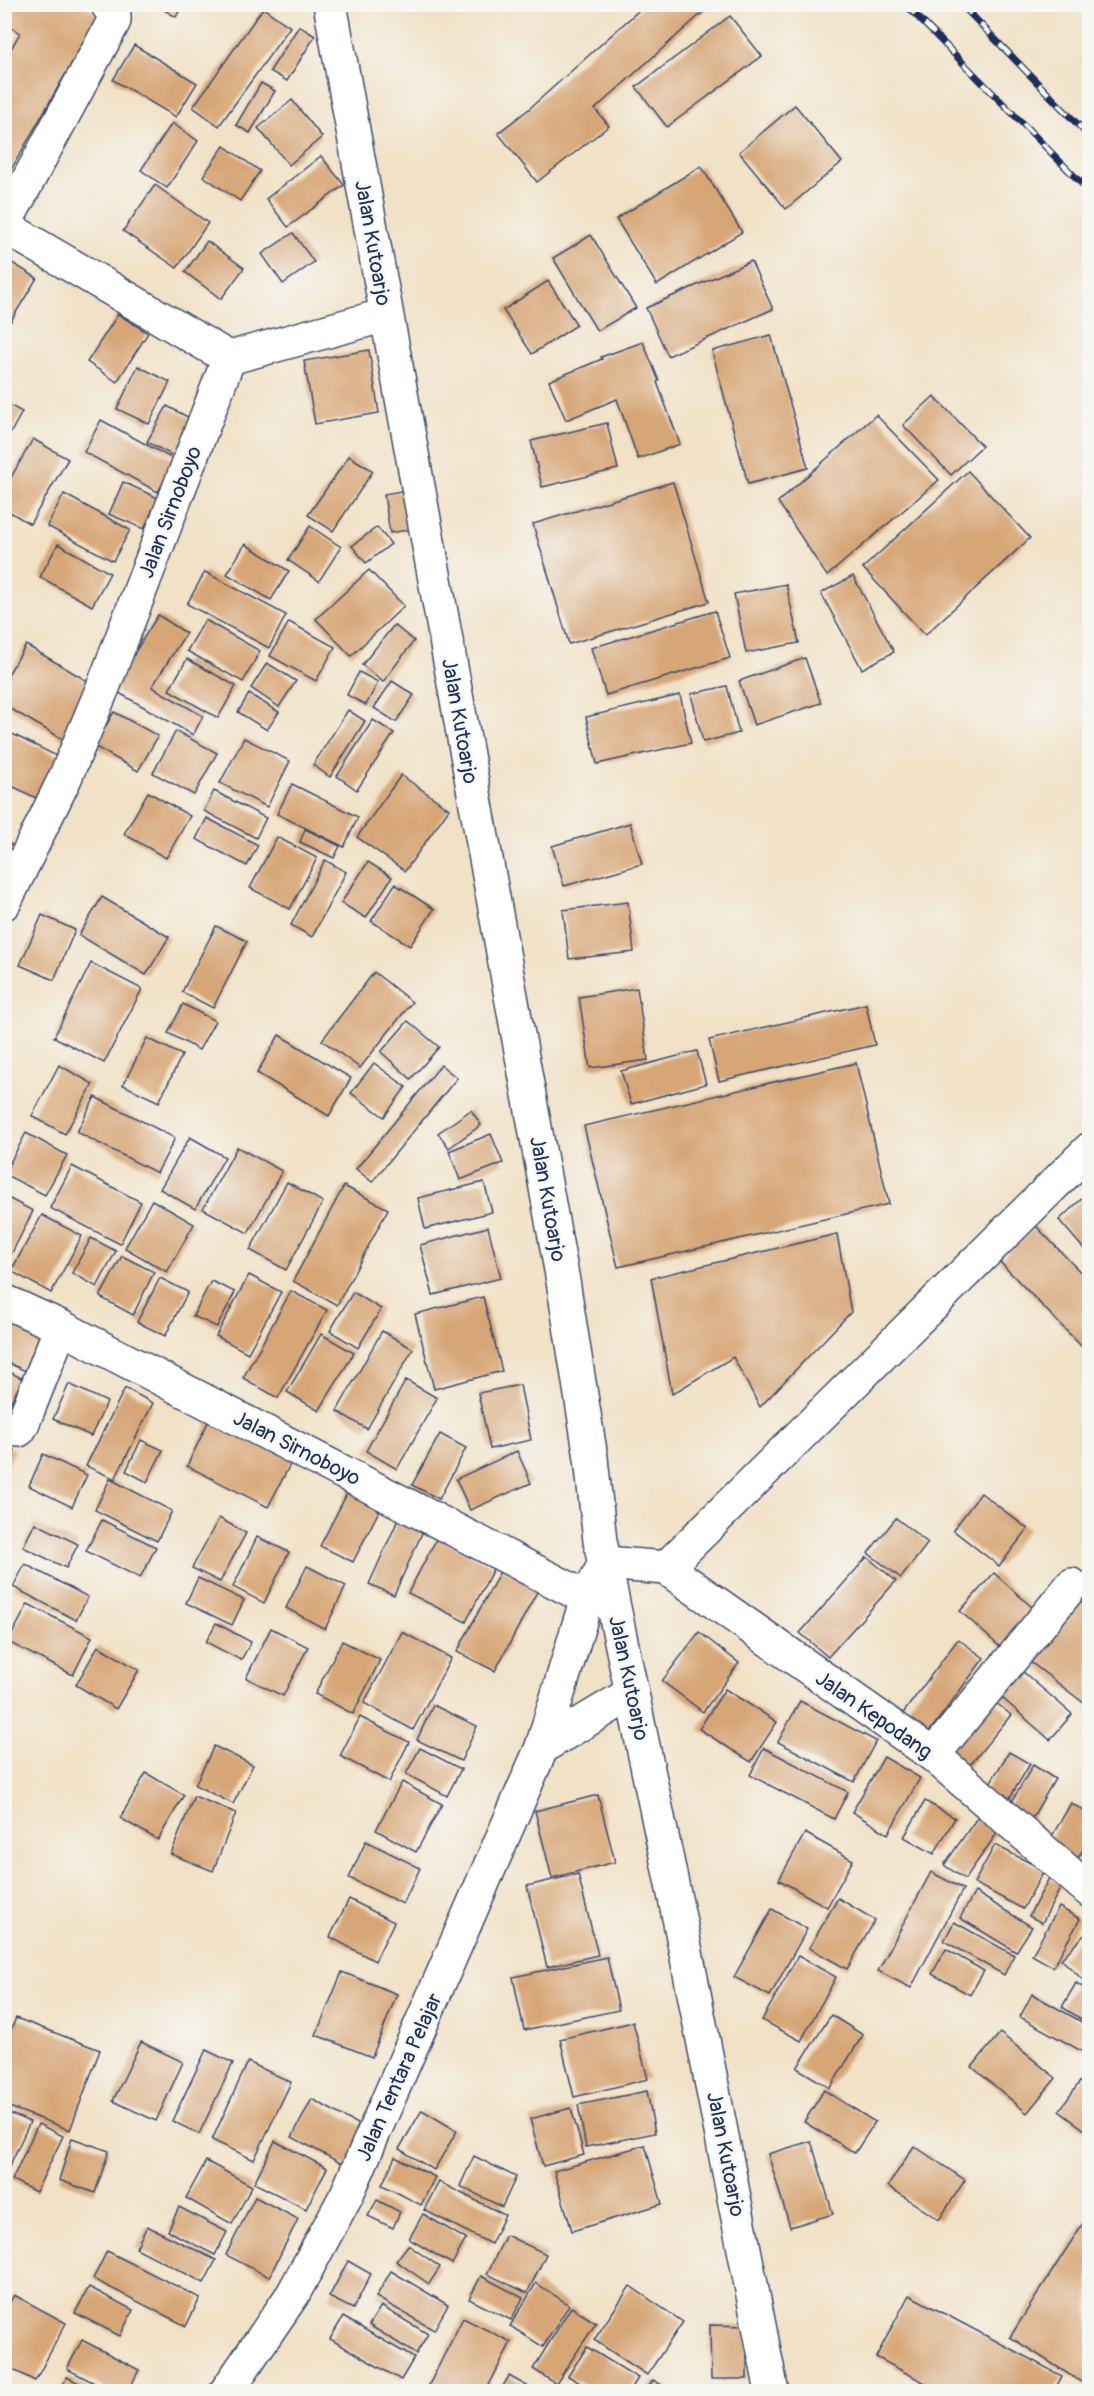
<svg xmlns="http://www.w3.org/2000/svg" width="1094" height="2396" font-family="Pangolin,sans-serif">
  <rect width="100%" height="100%" fill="#f6f6f2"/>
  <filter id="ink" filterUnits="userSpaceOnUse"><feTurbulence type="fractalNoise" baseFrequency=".0167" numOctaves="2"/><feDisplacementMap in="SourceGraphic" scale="12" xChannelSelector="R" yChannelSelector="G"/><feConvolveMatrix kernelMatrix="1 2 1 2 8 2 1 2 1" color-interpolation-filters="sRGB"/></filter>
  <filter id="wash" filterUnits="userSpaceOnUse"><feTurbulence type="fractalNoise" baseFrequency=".008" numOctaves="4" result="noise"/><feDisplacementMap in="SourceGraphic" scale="24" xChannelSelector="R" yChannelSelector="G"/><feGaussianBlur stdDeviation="1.35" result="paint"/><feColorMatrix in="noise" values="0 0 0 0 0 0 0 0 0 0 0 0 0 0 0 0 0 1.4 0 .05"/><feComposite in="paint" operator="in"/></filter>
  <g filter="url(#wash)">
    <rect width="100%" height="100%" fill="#f1e1c6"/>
    <g id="blocks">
      <!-- building -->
      <g fill="#d7a677">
        <path d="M4 4H82L99 15 4 182V61L20 33 4 23Z"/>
        <path d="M154 4H183L176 17Z"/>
        <path d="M646 4H712L595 109 609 126 537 182 498 133 529 109Z"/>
        <path d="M263 8 290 27 219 126 193 107Z"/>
        <path d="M730 16 762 56 667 127 636 87Z"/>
        <path d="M299 26 315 36 287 81 270 71Z"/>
        <path d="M134 45 197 83 176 117 113 80Z"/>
        <path d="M261 83 275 91 250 133 236 125Z"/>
        <path d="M292 100 322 137 289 165 258 128Z"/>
        <path d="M795 105 842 162 786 209 739 152Z"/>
        <path d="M172 123 198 141 167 188 141 170Z"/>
        <path d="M224 146 260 171 240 201 203 176Z"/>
        <path d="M321 156 344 185 288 227 266 199Z"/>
        <path d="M701 166 742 232 657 285 616 219Z"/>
        <path d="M155 185 208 223 177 268 123 231Z"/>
        <path d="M293 233 314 262 283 284 262 254Z"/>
        <path d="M591 235 636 308 597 331 553 258Z"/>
        <path d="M207 241 244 268 221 299 185 272Z"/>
        <path d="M4 258 37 278 4 332Z"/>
        <path d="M751 261 773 309 668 356 646 308Z"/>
        <path d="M548 281 577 325 532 354 503 310Z"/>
        <path d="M118 314 148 333 117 382 87 362Z"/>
        <path d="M771 335 808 468 748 484 712 351Z"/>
        <path d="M643 342 659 381 657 382 680 444 638 459 617 399 566 420 549 381 602 359 601 357Z"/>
        <path d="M369 350 379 413 315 424 304 361Z"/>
        <path d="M138 366 170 382 149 424 117 409Z"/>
        <path d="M934 396 982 446 951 475 903 425Z"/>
        <path d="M4 402 22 412 4 445Z"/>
        <path d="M167 406 201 424 181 460 147 442Z"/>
        <path d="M876 415 939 480 827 576 778 502Z"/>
        <path d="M101 420 175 460 158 492 84 452Z"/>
        <path d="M607 423 618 469 542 487 531 441Z"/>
        <path d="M33 439 68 459 30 524 5 509V488Z"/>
        <path d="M349 456 373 471 333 531 308 515Z"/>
        <path d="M968 471 1030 538 925 635 863 568Z"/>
        <path d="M123 482 158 498 144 529 109 514Z"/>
        <path d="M673 482 709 602 569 644 533 524Z"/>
        <path d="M406 490 413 529 390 533 384 494Z"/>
        <path d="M64 494 130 530 113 561 47 526Z"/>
        <path d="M310 526 341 547 319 581 288 560Z"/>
        <path d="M377 527 391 544 366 563 352 546Z"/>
        <path d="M58 544 110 573 92 606 40 577Z"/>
        <path d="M245 544 289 571 271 600 227 574Z"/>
        <path d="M369 570 404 606 351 656 316 619Z"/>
        <path d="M205 572 286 615 269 648 187 604Z"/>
        <path d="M853 576 894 652 862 669 821 593Z"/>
        <path d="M786 584 799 643 746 653 734 594Z"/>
        <path d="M715 611 730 658 606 695 591 648Z"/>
        <path d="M158 615 186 633 152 687 203 716 193 735 112 689Z"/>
        <path d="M205 620 260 651 243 682 187 651Z"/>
        <path d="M289 622 335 647 316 681 270 656Z"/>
        <path d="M394 625 414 641 383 682 362 665Z"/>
        <path d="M26 645 96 686 64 740 4 705V681Z"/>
        <path d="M805 658 821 703 754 725 739 681Z"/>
        <path d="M187 659 236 686 218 718 169 690Z"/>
        <path d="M267 663 296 681 279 707 251 688Z"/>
        <path d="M359 672 378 682 366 705 347 695Z"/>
        <path d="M392 681 414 695 396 722 374 708Z"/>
        <path d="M727 686 739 733 703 742 691 694Z"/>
        <path d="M249 694 279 712 267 730 238 712Z"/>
        <path d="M680 695 691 743 597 764 586 717Z"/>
        <path d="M348 710 365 721 330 777 313 765Z"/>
        <path d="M114 712 158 736 138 771 94 746Z"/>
        <path d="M373 720 394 733 357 790 337 776Z"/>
        <path d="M4 730 67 761 46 803 4 782Z"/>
        <path d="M176 731 217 753 194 795 153 773Z"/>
        <path d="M244 738 290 761 267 807 220 783Z"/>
        <path d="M401 775 449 809 405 871 357 837Z"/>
        <path d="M292 784 358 817 344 847 277 814Z"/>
        <path d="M214 791 266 818 256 838 204 811Z"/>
        <path d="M148 792 190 816 166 858 124 834Z"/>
        <path d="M207 818 258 845 247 866 196 839Z"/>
        <path d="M630 823 642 864 564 886 552 846Z"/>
        <path d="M305 829 340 846 334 858 300 842Z"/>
        <path d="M277 837 317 858 290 909 250 888Z"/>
        <path d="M4 841 23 851 4 887Z"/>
        <path d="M325 860 346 872 312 937 291 925Z"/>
        <path d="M368 862 392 877 366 918 341 903Z"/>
        <path d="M395 884 434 909 410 946 371 921Z"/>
        <path d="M102 897 169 937 146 975 79 935Z"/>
        <path d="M628 902 634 952 569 959 563 910Z"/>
        <path d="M42 915 75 930 54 980 20 965Z"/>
        <path d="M216 926 247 941 213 1008 182 992Z"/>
        <path d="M91 963 142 989 104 1063 54 1037Z"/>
        <path d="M374 972 412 1002 360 1068 322 1040Z"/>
        <path d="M637 988 648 1060 590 1068 579 997Z"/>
        <path d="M183 1004 215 1021 199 1050 168 1033Z"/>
        <path d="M866 1004 875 1045 719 1081 709 1040Z"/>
        <path d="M408 1021 439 1047 411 1079 381 1052Z"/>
        <path d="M279 1035 351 1078 329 1116 257 1073Z"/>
        <path d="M147 1038 182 1055 159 1102 123 1085Z"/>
        <path d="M697 1051 706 1084 631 1104 621 1071Z"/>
        <path d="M374 1063 406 1087 384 1117 351 1093Z"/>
        <path d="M856 1063 889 1204 618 1267 584 1126Z"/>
        <path d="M59 1065 93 1084 65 1134 32 1116Z"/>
        <path d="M441 1065 457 1078 372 1182 356 1169Z"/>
        <path d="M95 1097 175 1138 157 1173 77 1132Z"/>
        <path d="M471 1110 481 1125 449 1148 438 1133Z"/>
        <path d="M26 1133 67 1155 45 1195 4 1174Z"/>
        <path d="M491 1134 503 1163 460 1180 449 1151Z"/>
        <path d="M190 1137 225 1157 195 1209 160 1189Z"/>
        <path d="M237 1147 282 1171 248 1233 203 1209Z"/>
        <path d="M72 1166 141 1202 120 1244 50 1208Z"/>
        <path d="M287 1182 323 1202 286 1270 250 1250Z"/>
        <path d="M484 1182 492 1212 425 1229 418 1198Z"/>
        <path d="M344 1186 388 1209 337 1305 293 1281Z"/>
        <path d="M1089 1192V1255L1059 1220Z"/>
        <path d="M4 1196 33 1211 4 1269Z"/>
        <path d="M152 1200 194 1224 167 1272 125 1248Z"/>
        <path d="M42 1215 82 1236 51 1293 11 1271Z"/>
        <path d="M1036 1226 1089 1281V1342L1083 1348 999 1261Z"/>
        <path d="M488 1227 501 1278 433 1295 420 1245Z"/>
        <path d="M837 1234 851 1312 760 1407 733 1357 672 1394 651 1278Z"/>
        <path d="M91 1238 116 1251 97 1287 72 1273Z"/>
        <path d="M122 1256 154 1272 133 1315 100 1297Z"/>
        <path d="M249 1275 281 1292 248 1353 216 1336Z"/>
        <path d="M160 1278 188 1292 165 1336 137 1322Z"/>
        <path d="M211 1281 235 1292 217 1327 193 1316Z"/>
        <path d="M291 1291 327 1310 278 1398 243 1378Z"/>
        <path d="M353 1292 381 1309 358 1348 330 1331Z"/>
        <path d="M483 1297 502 1371 434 1389 415 1314Z"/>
        <path d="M4 1318 49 1339 32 1374 4 1361Z"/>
        <path d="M382 1331 413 1349 367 1429 337 1411Z"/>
        <path d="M321 1334 354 1353 319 1411 287 1392Z"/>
        <path d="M4 1369 23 1379 4 1414Z"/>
        <path d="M406 1380 437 1398 397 1469 366 1451Z"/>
        <path d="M69 1384 107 1402 91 1436 53 1419Z"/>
        <path d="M520 1385 531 1440 490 1449 478 1393Z"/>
        <path d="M125 1388 153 1403 115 1479 86 1466Z"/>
        <path d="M214 1410 297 1451 268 1507 187 1466Z"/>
        <path d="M440 1434 466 1448 439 1499 412 1485Z"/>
        <path d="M141 1440 163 1450 147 1482 126 1471Z"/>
        <path d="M4 1445 15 1450 4 1474Z"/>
        <path d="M517 1451 531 1483 470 1510 456 1479Z"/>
        <path d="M43 1454 87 1475 72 1507 29 1486Z"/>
        <path d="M110 1479 172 1511 157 1541 95 1510Z"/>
        <path d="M353 1482 385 1499 353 1562 320 1546Z"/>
        <path d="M981 1493 1028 1529 999 1566 953 1530Z"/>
        <path d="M402 1511 427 1522 394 1595 369 1584Z"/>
        <path d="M219 1518 246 1533 220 1582 192 1568Z"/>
        <path d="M896 1518 928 1543 901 1578 868 1553Z"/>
        <path d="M102 1520 156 1547 140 1578 86 1551Z"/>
        <path d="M35 1523 78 1544 66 1568 23 1547Z"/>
        <path d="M257 1537 289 1552 264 1603 233 1587Z"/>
        <path d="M437 1538 494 1567 466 1622 408 1593Z"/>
        <path d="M867 1557 896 1581 828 1657 800 1633Z"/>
        <path d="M25 1564 88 1597 76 1620 13 1587Z"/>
        <path d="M307 1566 346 1586 325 1629 286 1608Z"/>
        <path d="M502 1568 539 1588 495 1671 457 1652Z"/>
        <path d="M994 1573 1034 1609 1000 1647 960 1611Z"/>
        <path d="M198 1578 244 1600 232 1625 186 1603Z"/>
        <path d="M1072 1594 1089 1608V1707L1024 1657Z"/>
        <path d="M28 1604 92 1637 73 1675 8 1642Z"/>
        <path d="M216 1623 251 1642 241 1660 206 1642Z"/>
        <path d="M271 1628 308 1647 283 1696 246 1678Z"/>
        <path d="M402 1632 451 1658 413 1730 364 1703Z"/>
        <path d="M699 1632 739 1663 703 1712 662 1681Z"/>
        <path d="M958 1639 984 1658 924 1739 898 1720Z"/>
        <path d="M342 1641 380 1660 353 1714 315 1694Z"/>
        <path d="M98 1646 139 1670 116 1709 76 1685Z"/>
        <path d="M1022 1671 1072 1714 1050 1740 1000 1696Z"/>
        <path d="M725 1689 777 1722 751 1762 699 1729Z"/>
        <path d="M988 1696 1011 1715 965 1771 941 1752Z"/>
        <path d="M800 1701 876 1741 854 1782 778 1742Z"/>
        <path d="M433 1705 477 1726 461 1761 417 1740Z"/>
        <path d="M360 1717 409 1742 389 1782 340 1756Z"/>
        <path d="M214 1746 253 1765 233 1804 195 1785Z"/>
        <path d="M420 1748 461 1769 447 1796 406 1774Z"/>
        <path d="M764 1748 848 1792 834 1819 750 1775Z"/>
        <path d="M1009 1752 1030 1764 1005 1806 984 1793Z"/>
        <path d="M884 1757 920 1778 888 1834 852 1812Z"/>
        <path d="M1033 1765 1055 1779 1031 1820 1009 1807Z"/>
        <path d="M146 1773 184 1795 158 1840 120 1818Z"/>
        <path d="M402 1782 442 1804 416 1852 376 1830Z"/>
        <path d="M598 1795 615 1862 552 1878 535 1811Z"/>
        <path d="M194 1796 236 1813 213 1871 171 1854Z"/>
        <path d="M925 1801 955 1818 934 1854 904 1837Z"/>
        <path d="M1071 1803 1089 1814V1840L1074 1865 1045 1848Z"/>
        <path d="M979 1815 1000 1829 965 1879 944 1865Z"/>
        <path d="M805 1833 853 1860 827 1907 779 1880Z"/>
        <path d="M366 1841 420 1868 403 1904 349 1878Z"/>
        <path d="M995 1845 1044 1870 1023 1909 974 1883Z"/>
        <path d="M931 1872 963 1889 911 1988 878 1971Z"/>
        <path d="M578 1874 598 1955 547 1967 527 1886Z"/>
        <path d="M1049 1878 1062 1885 1042 1923 1029 1916Z"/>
        <path d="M975 1892 1032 1927 1016 1952 960 1918Z"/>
        <path d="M838 1898 875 1920 847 1969 809 1948Z"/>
        <path d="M349 1899 394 1922 375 1961 330 1937Z"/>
        <path d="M1059 1907 1080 1919 1053 1967 1032 1955Z"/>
        <path d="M772 1909 807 1929 770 1996 734 1977Z"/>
        <path d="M954 1922 1014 1955 1004 1975 944 1941Z"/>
        <path d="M1089 1930V1975L1084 1981 1061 1959Z"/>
        <path d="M946 1949 984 1971 970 1995 932 1974Z"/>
        <path d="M798 1956 836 1977 801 2041 762 2020Z"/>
        <path d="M607 1957 619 2010 524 2030 513 1977Z"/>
        <path d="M342 1972 397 1994 372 2057 316 2035Z"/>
        <path d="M1076 1983 1089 1991V2024L1062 2007Z"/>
        <path d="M1032 1994 1089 2026V2041L1083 2052 1020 2017Z"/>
        <path d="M831 2015 863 2035 830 2088 797 2068Z"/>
        <path d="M16 2018 100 2050 70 2130 4 2105V2047Z"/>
        <path d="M633 2022 648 2079 574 2097 560 2039Z"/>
        <path d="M1000 2033 1056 2078 1027 2113 972 2067Z"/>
        <path d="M141 2042 183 2062 156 2121 113 2101Z"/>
        <path d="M206 2050 233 2063 199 2134 172 2121Z"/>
        <path d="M248 2062 291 2082 254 2160 212 2140Z"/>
        <path d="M1089 2069V2133L1059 2111Z"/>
        <path d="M824 2090 875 2122 855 2153 804 2122Z"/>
        <path d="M647 2091 655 2133 586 2147 578 2105Z"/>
        <path d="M312 2099 366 2129 346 2166 292 2137Z"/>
        <path d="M571 2108 584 2155 543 2166 530 2119Z"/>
        <path d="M422 2110 457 2131 434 2170 399 2149Z"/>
        <path d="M4 2111 30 2122 8 2169 4 2168Z"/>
        <path d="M38 2124 63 2136 36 2192 12 2180Z"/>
        <path d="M72 2138 109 2151 95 2193 59 2180Z"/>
        <path d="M275 2141 327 2168 306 2209 254 2183Z"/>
        <path d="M811 2141 833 2214 790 2227 768 2154Z"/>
        <path d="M645 2145 662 2204 572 2231 554 2171Z"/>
        <path d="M914 2146 965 2180 939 2220 888 2186Z"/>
        <path d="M474 2156 516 2177 502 2207 460 2186Z"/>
        <path d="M395 2157 435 2177 421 2205 382 2185Z"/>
        <path d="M206 2161 252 2186 232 2224 186 2198Z"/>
        <path d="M439 2182 505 2215 491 2244 424 2210Z"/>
        <path d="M255 2197 298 2219 269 2277 226 2255Z"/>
        <path d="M377 2200 400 2212 393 2228 368 2216Z"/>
        <path d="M179 2207 227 2232 215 2255 168 2231Z"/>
        <path d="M423 2214 466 2239 452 2264 409 2239Z"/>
        <path d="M1083 2223 1089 2227V2374L1084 2384 1010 2337Z"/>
        <path d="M147 2226 216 2260 204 2283 136 2248Z"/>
        <path d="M506 2235 546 2254 527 2293 487 2274Z"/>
        <path d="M408 2245 440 2267 429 2284 396 2261Z"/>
        <path d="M107 2251 200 2298 186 2326 93 2279Z"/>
        <path d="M348 2261 371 2274 353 2309 329 2297Z"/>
        <path d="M391 2271 448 2305 434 2330 376 2297Z"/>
        <path d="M481 2276 523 2298 511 2320 469 2299Z"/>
        <path d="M536 2283 569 2305 543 2347 510 2326Z"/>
        <path d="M630 2286 683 2322 647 2375 594 2340Z"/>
        <path d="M89 2287 133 2310 120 2336 75 2313Z"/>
        <path d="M14 2295 66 2323 35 2381 4 2365V2313Z"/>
        <path d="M909 2295 1062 2376 1054 2391H940L876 2357Z"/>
        <path d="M381 2306 428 2334 416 2354 369 2325Z"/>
        <path d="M571 2307 596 2323 556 2384 533 2369Z"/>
        <path d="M343 2317 414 2358 401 2380 330 2339Z"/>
        <path d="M463 2318 511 2342 486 2391H426Z"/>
        <path d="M710 2325 747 2326V2379H711Z"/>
        <path d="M82 2340 139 2370 128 2391H110L67 2369Z"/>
        <path d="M587 2347 638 2378 630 2391H594L568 2376Z"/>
        <path d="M509 2376 536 2391H500Z"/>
        <path d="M67 2377 94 2391H59Z"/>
        <path d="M653 2380 672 2391H646Z"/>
      </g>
    </g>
  </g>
  <g filter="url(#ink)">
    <use href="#blocks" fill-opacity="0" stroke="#3b4a6e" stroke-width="1.5"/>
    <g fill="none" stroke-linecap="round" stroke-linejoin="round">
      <!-- minor casing -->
      <g stroke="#3b4a6e" stroke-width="36">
        <g id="minor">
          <path d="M4 225 114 21V14L107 4"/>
          <path d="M4 226 229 358"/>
          <path d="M229 358 386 315"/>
          <path d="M4 903 65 778 104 685 229 358"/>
          <path d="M4 1301 61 1327 587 1598"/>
          <path d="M4 1427 19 1430 22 1425 61 1327"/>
          <path d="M605 1563 666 1568 933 1755 1090 1891"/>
          <path d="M666 1568 1090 1149"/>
          <path d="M933 1755 1072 1585"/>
        </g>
      </g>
      <!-- secondary casing -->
      <g stroke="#3b4a6e" stroke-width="36">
        <g id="secondary">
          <path d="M330 4 563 1281 591 1458 600 1541 681 1927 772 2392"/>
          <path d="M542 1747 632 1693"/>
          <path d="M226 2392 293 2294 347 2194 542 1747 587 1598 605 1563"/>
        </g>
      </g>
      <!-- minor -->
      <use href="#minor" stroke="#fff" stroke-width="33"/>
      <!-- secondary -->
      <use href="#secondary" stroke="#fff" stroke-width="33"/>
      <!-- rail casing -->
      <g stroke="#1b2f5e" stroke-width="7">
        <g id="rail">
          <path d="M905 4 1090 192"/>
          <path d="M961 4 1090 137"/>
        </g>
      </g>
      <!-- rail -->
      <use href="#rail" stroke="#f6f6f2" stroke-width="4.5" stroke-dasharray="14" stroke-linecap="butt"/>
    </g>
  </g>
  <g text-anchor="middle" stroke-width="4.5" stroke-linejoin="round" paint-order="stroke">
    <!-- street labels -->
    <g font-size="21" fill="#1b2f5e" stroke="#f6f6f2">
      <text transform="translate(373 243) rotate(80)" y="7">Jalan Kutoarjo</text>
      <text transform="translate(170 512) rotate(-69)" y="7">Jalan Sirnoboyo</text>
      <text transform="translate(460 721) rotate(80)" y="7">Jalan Kutoarjo</text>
      <text transform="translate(548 1199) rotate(80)" y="7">Jalan Kutoarjo</text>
      <text transform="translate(297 1448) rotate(27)" y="7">Jalan Sirnoboyo</text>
      <text transform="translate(629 1678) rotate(78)" y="7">Jalan Kutoarjo</text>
      <text transform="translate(874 1715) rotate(35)" y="7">Jalan Kepodang</text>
      <text transform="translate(399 2077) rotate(-66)" y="7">Jalan Tentara Pelajar</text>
      <text transform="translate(726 2154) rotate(79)" y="7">Jalan Kutoarjo</text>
    </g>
  </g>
  <!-- margin -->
  <rect width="1094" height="2396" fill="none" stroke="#f6f6f2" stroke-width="24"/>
</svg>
